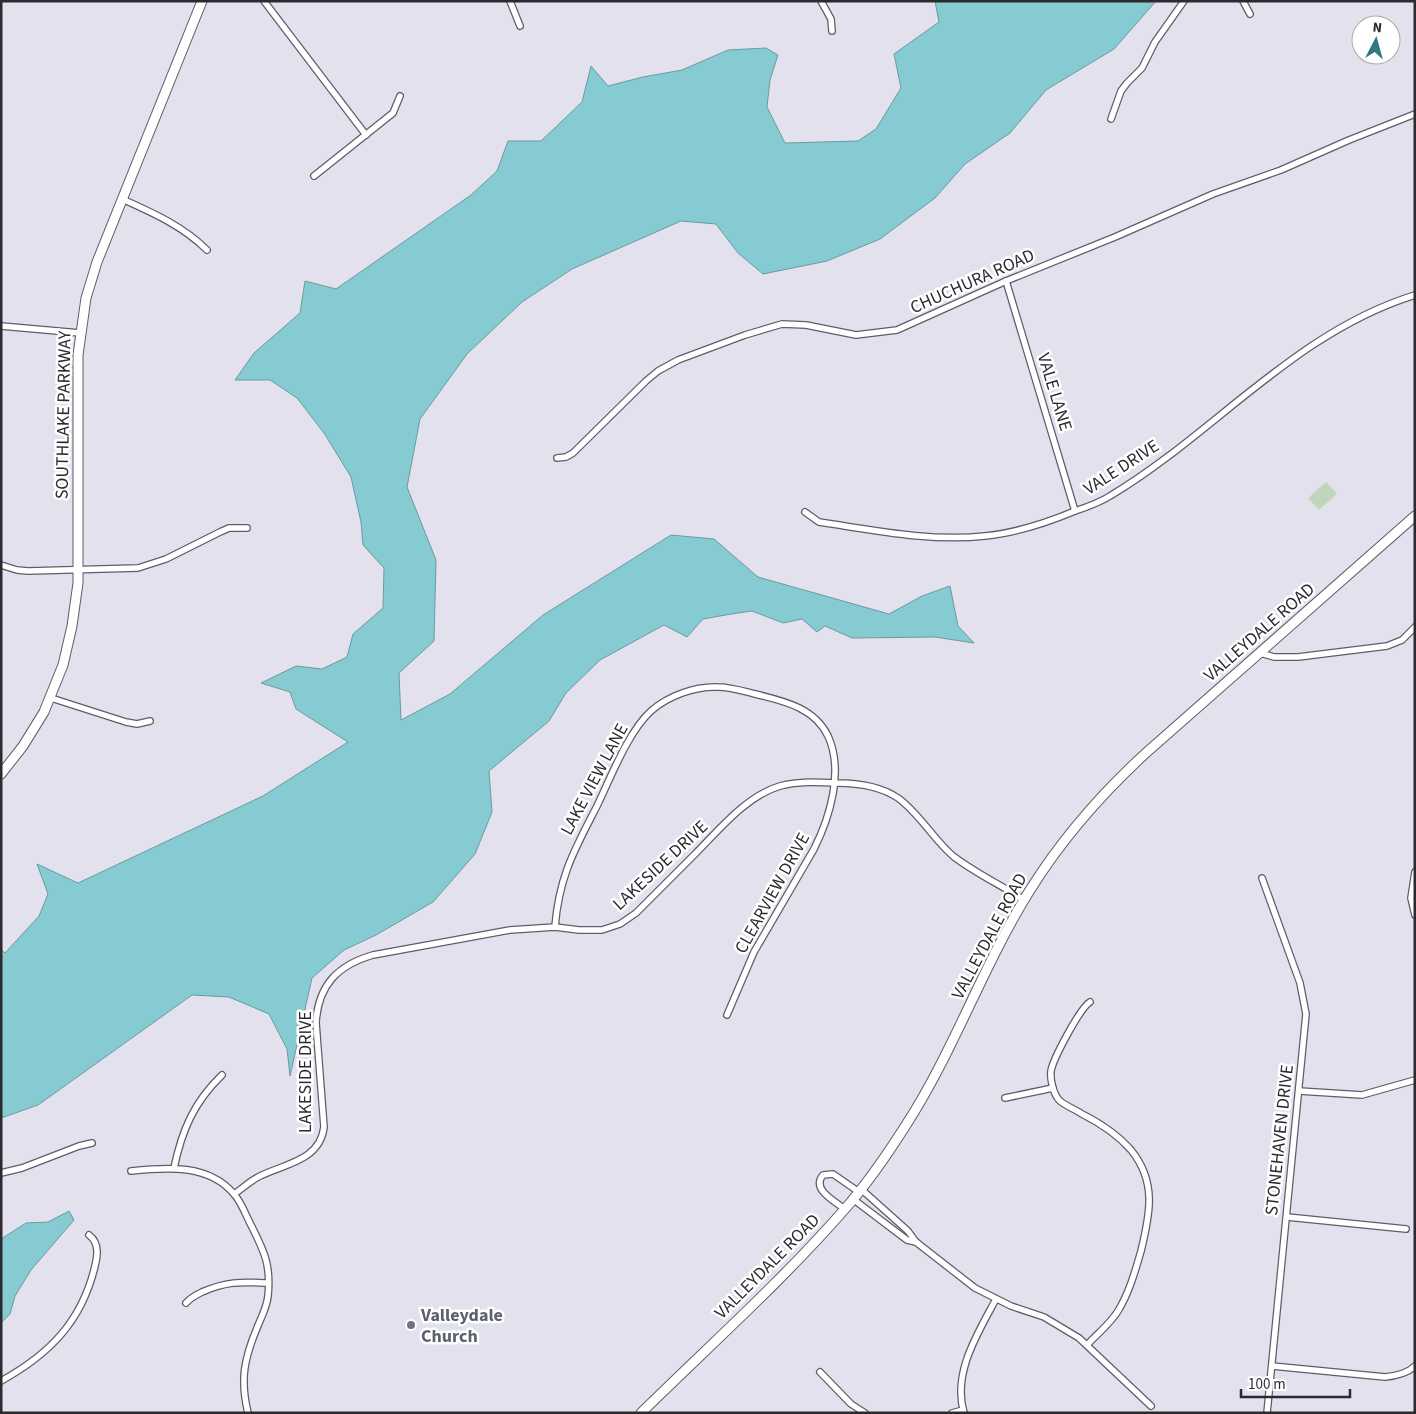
<svg xmlns="http://www.w3.org/2000/svg" width="1416" height="1414" font-family="'Source Sans 3',sans-serif">
  <rect width="100%" height="100%" fill="#e2e1ed"/>
  <!-- green -->
  <path fill="#bfd6bc" d="M1326 482 1337 494 1319 510 1308 498Z"/>
  <!-- water -->
  <g fill="#85cbd1" stroke="#6a9ba0">
    <path d="M935 1H1156L1114 49 1046 90 1010 133 965 164 935 198 880 239 827 261 763 274 738 253 716 224 681 221 572 269 522 302 467 354 420 419 407 487 436 560 434 641 399 673 401 720 450 694 543 615 671 535 714 539 758 577 889 614 922 596 950 586 958 626 974 643 935 637 852 638 825 626 817 632 802 619 783 623 752 611 731 614 703 619 687 637 664 625 600 660 566 693 549 721 489 771 492 812 475 854 433 902 376 935 344 950 312 978 290 1076 287 1049 269 1014 229 997 192 995 38 1105 1 1118V949L5 953 39 916 48 894 37 864 78 883 263 796 348 742 296 709 290 692 261 683 296 666 322 669 347 657 353 634 383 608 384 568 363 545 361 522 351 477 324 433 297 398 270 380H235L254 353 300 313 305 281 336 289 471 195 497 171 508 141H541L582 102 591 66 608 86 643 77 682 70 728 50 766 48 778 55 770 80 767 107 785 143 858 141 876 129 901 88 894 54 939 22Z"/>
    <path d="M69 1211 74 1220 31 1270 15 1296 10 1314 1 1323V1239L26 1223 48 1222Z"/>
  </g>
  <g fill="none" stroke-linecap="round" stroke-linejoin="round">
    <!-- street casing -->
    <g stroke="#5f5d68" stroke-width="8">
      <g id="street">
        <path d="M264 1 366 135"/>
        <path d="M510 1 520 26"/>
        <path d="M821 1 831 19 832 31"/>
        <path d="M1243 1 1250 14"/>
        <path d="M1111 119 1121 91 1127 83 1142 68 1155 42 1184 1"/>
        <path d="M314 176 393 113 400 96"/>
        <path d="M122 199C153 213 183 226 207 250"/>
        <path d="M1006 281 1075 511"/>
        <path d="M1 326 80 333"/>
        <path d="M557 458 566 457 573 453 646 381 658 371 678 360 745 335 782 324 806 325 856 335 897 330 1006 281 1115 237 1213 194 1281 170 1349 140 1415 114"/>
        <path d="M805 512 819 522C873 530 930 542 985 536 1017 533 1046 523 1075 511 1087 507 1099 503 1110 496 1214 434 1295 332 1415 295"/>
        <path d="M1 565 17 570 28 571 138 568 166 559 220 532 229 528H247"/>
        <path d="M1260 653 1274 657H1298L1387 646 1402 640 1415 627"/>
        <path d="M51 698 126 722 137 724 150 721"/>
        <path d="M1415 872 1411 898 1415 915"/>
        <path d="M1262 878 1300 983 1306 1014 1267 1413"/>
        <path d="M555 927C559 876 575 849 597 806 611 777 628 732 651 711 668 696 695 686 718 687 730 687 743 691 755 694 783 701 814 707 828 736 844 771 830 817 814 849L754 952 727 1015"/>
        <path d="M1299 1091 1362 1095 1415 1080"/>
        <path d="M1005 1098 1053 1088"/>
        <path d="M174 1168C182 1130 194 1102 222 1075"/>
        <path d="M131 1171C167 1167 209 1164 234 1194 242 1203 246 1216 252 1227 265 1253 271 1266 268 1296 267 1307 261 1318 257 1328 244 1359 240 1380 248 1413"/>
        <path d="M1 1173 22 1168 79 1146 92 1143"/>
        <path d="M861 1189 908 1231 916 1242 975 1288 1011 1306 1044 1317 1079 1338 1151 1406"/>
        <path d="M234 1194C243 1188 250 1181 260 1176 284 1164 320 1161 324 1127L316 1023C318 985 338 965 373 955L510 930 555 927 579 930H602L620 924 636 913C656 893 675 874 695 854 719 830 746 796 780 786 799 781 818 782 837 783 858 783 880 786 898 798 920 814 933 839 953 856 975 873 1001 885 1024 900"/>
        <path d="M853 1199 907 1240 916 1242"/>
        <path d="M845 1209C834 1201 811 1189 823 1175L833 1174 859 1192"/>
        <path d="M1287 1217 1406 1229"/>
        <path d="M186 1303C190 1298 196 1295 202 1292 227 1281 241 1282 268 1283"/>
        <path d="M1087 1345C1097 1334 1110 1324 1118 1311 1129 1293 1135 1272 1141 1251 1150 1214 1157 1182 1131 1150 1117 1134 1100 1123 1082 1114 1075 1109 1065 1106 1059 1100 1053 1093 1050 1079 1051 1071 1053 1059 1080 1008 1090 1002"/>
        <path d="M1272 1366 1385 1377C1395 1376 1407 1374 1415 1366"/>
        <path d="M820 1372 851 1404 865 1413"/>
        <path d="M1 1381C50 1354 82 1321 95 1266 98 1255 99 1242 89 1235"/>
        <path d="M952 1413 963 1410"/>
        <path d="M964 1413C952 1373 978 1333 996 1299"/>
      </g>
    </g>
    <!-- secondary casing -->
    <g stroke="#5f5d68" stroke-width="11">
      <g id="secondary">
        <path d="M1 774 23 746 44 712 63 665 72 626 78 583V355L86 298 97 262 202 1"/>
        <path d="M641 1413C709 1346 781 1282 844 1210 867 1184 887 1155 906 1125 954 1051 983 965 1030 890 1062 839 1102 793 1147 752L1415 516"/>
      </g>
    </g>
    <!-- street -->
    <use href="#street" stroke="#fff" stroke-width="5.5"/>
    <!-- secondary -->
    <use href="#secondary" stroke="#fff" stroke-width="9"/>
  </g>
  <!-- markers -->
  <circle fill="#6b7280" stroke="#fff" stroke-width="2" cx="411" cy="1325" r="5"/>
  <g text-anchor="middle" stroke-width="5" stroke-linejoin="round" paint-order="stroke">
    <!-- street labels -->
    <g font-size="18" fill="#2b2b2f" stroke="#fff">
      <text transform="translate(972 281) rotate(-24)" y="6">CHUCHURA ROAD</text>
      <text transform="translate(1055 392) rotate(73)" y="6">VALE LANE</text>
      <text transform="translate(63 415) rotate(-89)" y="6">SOUTHLAKE PARKWAY</text>
      <text transform="translate(1121 467) rotate(-33)" y="6">VALE DRIVE</text>
      <text transform="translate(1259 632) rotate(-41)" y="6">VALLEYDALE ROAD</text>
      <text transform="translate(594 779) rotate(-62)" y="6">LAKE VIEW LANE</text>
      <text transform="translate(660 865) rotate(-43)" y="6">LAKESIDE DRIVE</text>
      <text transform="translate(772 893) rotate(-61)" y="6">CLEARVIEW DRIVE</text>
      <text transform="translate(989 936) rotate(-62)" y="6">VALLEYDALE ROAD</text>
      <text transform="translate(305 1072) rotate(-90)" y="6">LAKESIDE DRIVE</text>
      <text transform="translate(1279 1140) rotate(-84)" y="6">STONEHAVEN DRIVE</text>
      <text transform="translate(767 1266) rotate(-45)" y="6">VALLEYDALE ROAD</text>
    </g>
    <!-- worship labels -->
    <g font-size="18" font-weight="bold" fill="#5b616d" stroke="#fff" text-anchor="start">
      <text x="421" y="1321">Valleydale<tspan x="421" dy="21">Church</tspan></text>
    </g>
  </g>
  <!-- border -->
  <rect width="1416" height="1414" fill="none" stroke="#2b2b2f" stroke-width="5"/>
  <!-- north arrow -->
  <g transform="translate(1376 40) rotate(6)"><circle r="24" fill="#ffffff" stroke="#aaaaac"/>
  <path d="M0-4L9 19L0 12L-9 19Z" fill="#2f787f"/>
  <text y="-8" font-size="14" font-weight="bold" text-anchor="middle" fill="#2b2b2f">N</text>
  </g>
  <!-- scale -->
  <path d="M1241 1389v8h109v-8" fill="none" stroke="#2b2b2f" stroke-width="2.5"/>
  <text x="1248" y="1389" font-size="15" fill="#2b2b2f" stroke="#ffffff" stroke-width="4" paint-order="stroke">100 m</text>
</svg>
